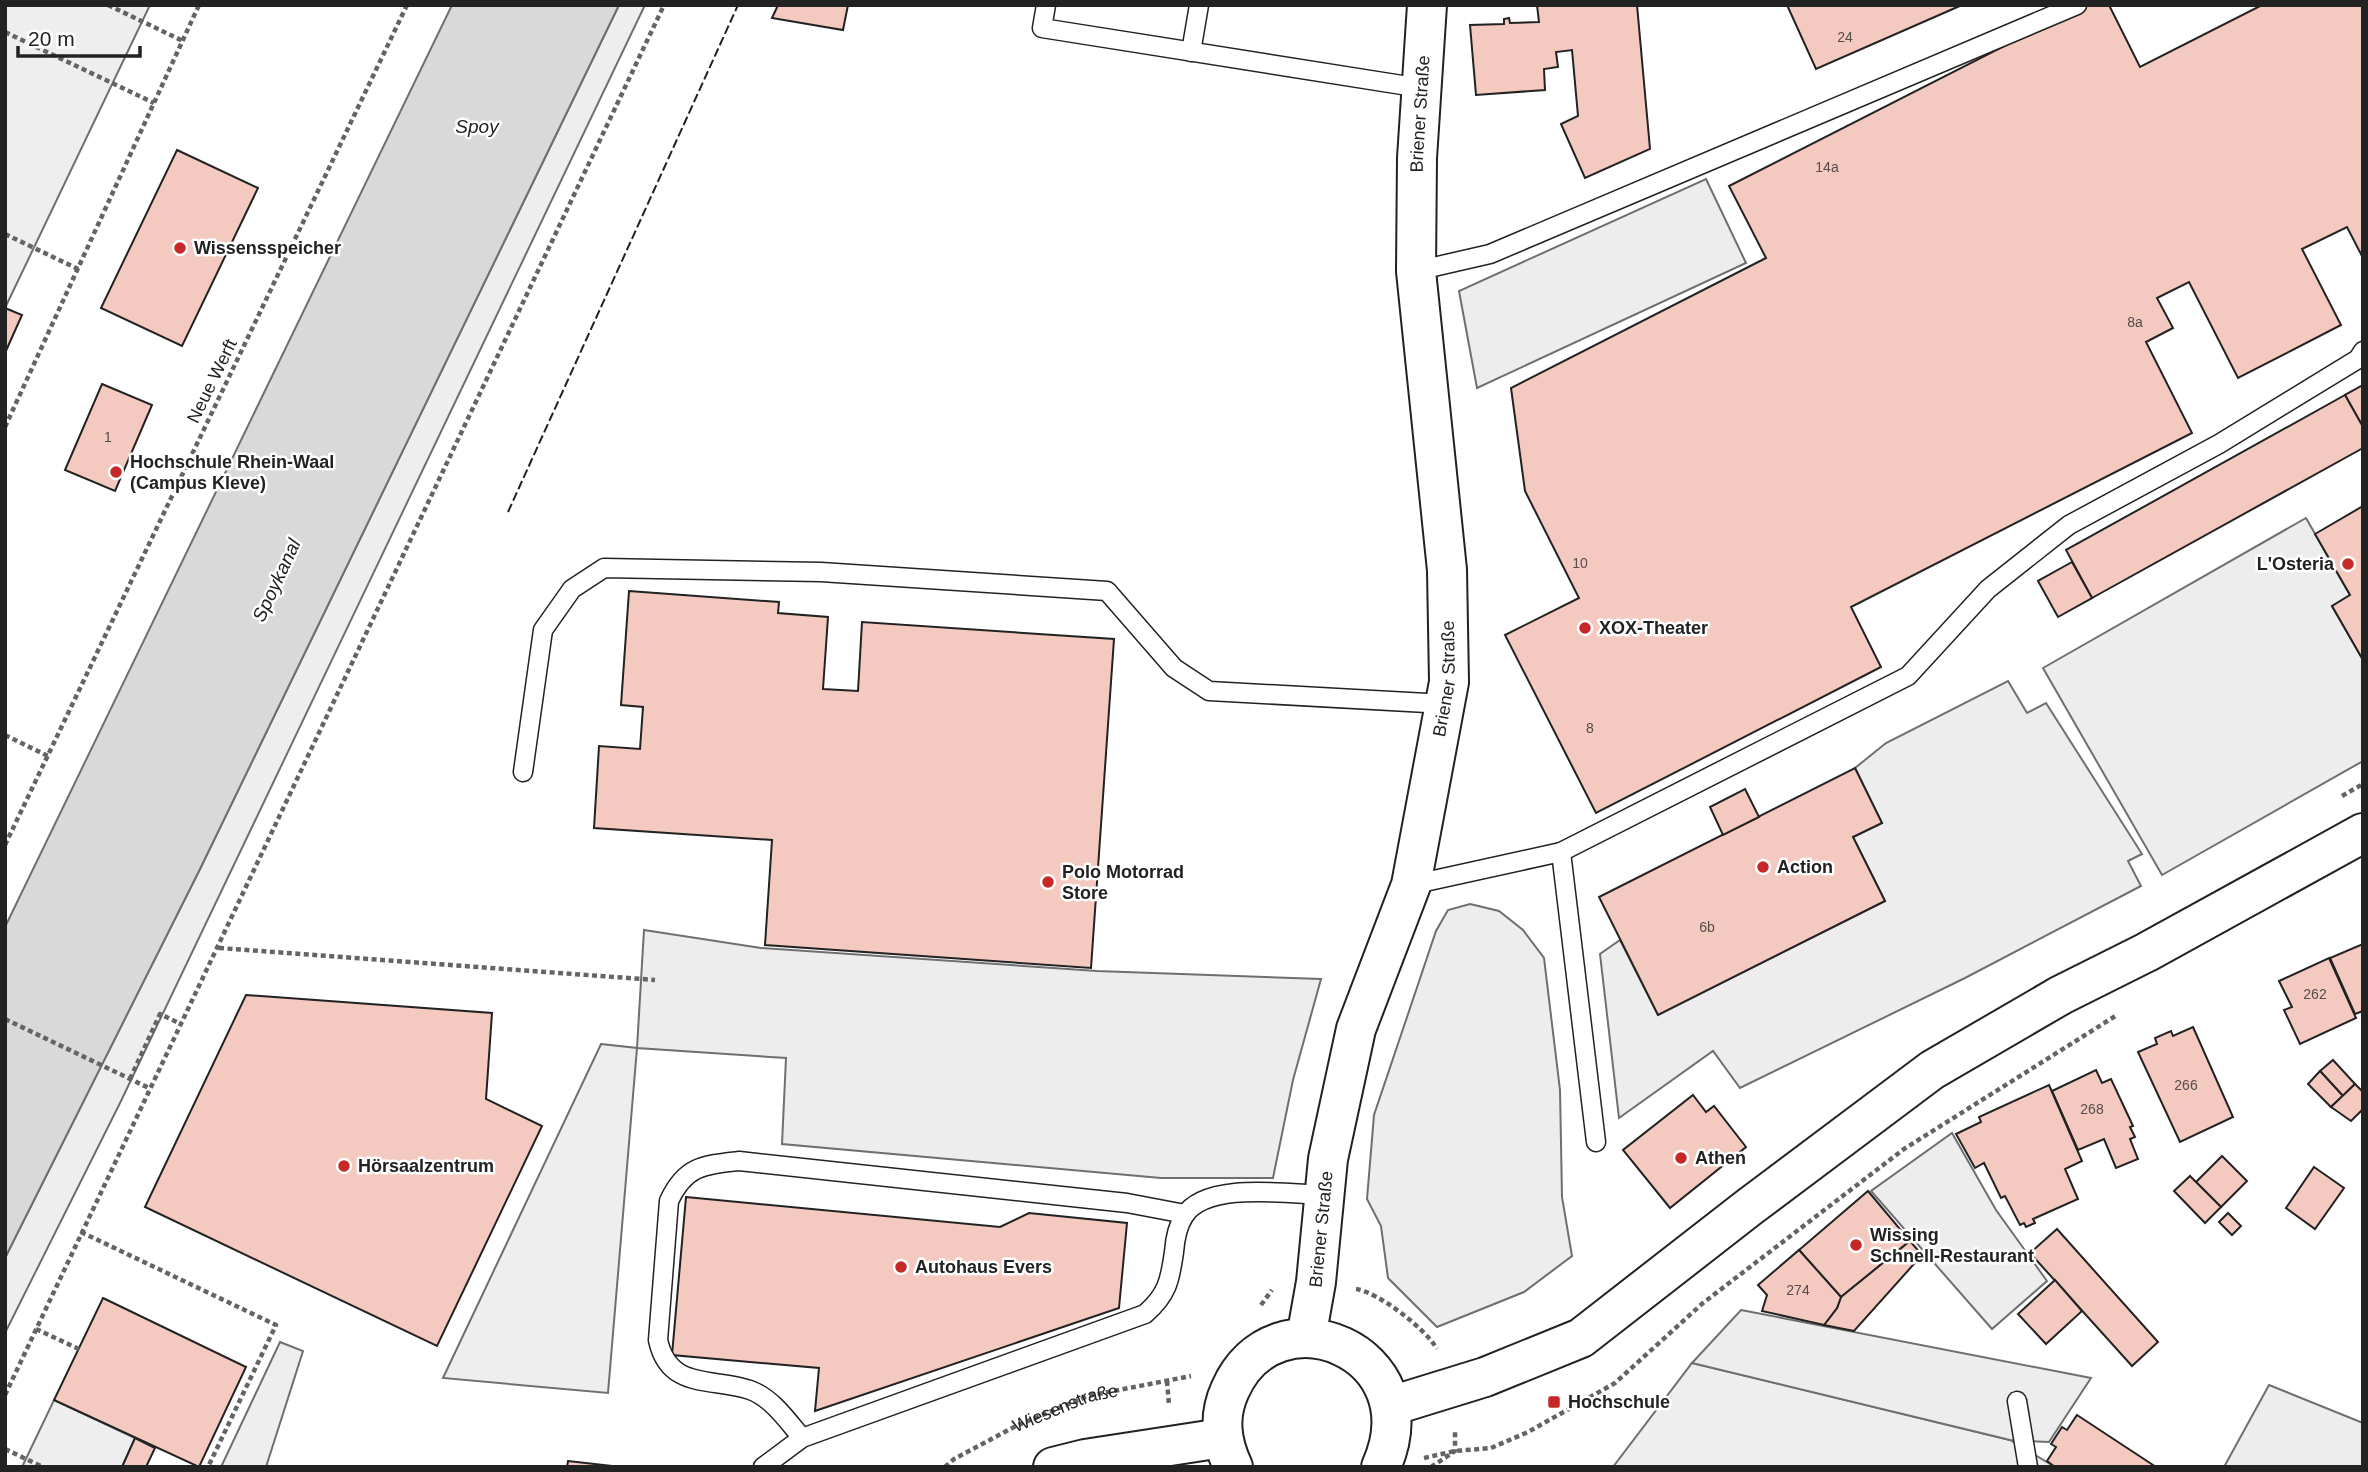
<svg xmlns="http://www.w3.org/2000/svg" width="2368" height="1472" font-family="Arial,sans-serif">
  <rect width="100%" height="100%" fill="#fff"/>
  <!-- green -->
  <g fill="#eee" stroke="#6f6f6f" stroke-width="2">
    <path d="M5 5H150L5 308Z"/>
    <path d="M619 5H645L121 1101 5 1333V1258L200 869Z"/>
    <path d="M601 1044 637 1048 608 1393 443 1378Z"/>
    <path d="M280 1342 303 1351 266 1467H221Z"/>
    <path d="M1692 1363 2010 1440 2055 1467H1613Z"/>
    <path d="M54 1400 135 1438 122 1467H22Z"/>
  </g>
  <!-- parking -->
  <g fill="#ededed" stroke="#6f6f6f" stroke-width="2">
    <path d="M1706 179 1746 263 1477 388 1459 291Z"/>
    <path d="M2306 518 2350 595 2332 606 2363 660V761L2162 875 2043 668Z"/>
    <path d="M2008 681 2027 713 2046 703 2142 854 2128 861 2141 886 1965 978 1740 1088 1713 1051 1619 1118 1600 954 1620 940 1658 1015 1885 901 1853 837 1882 823 1855 768 1886 743Z"/>
    <path d="M1470 904 1499 911 1523 930 1544 958 1560 1090 1562 1197 1572 1256 1524 1292 1437 1327 1388 1278 1381 1226 1367 1199 1374 1115 1436 931 1448 910Z"/>
    <path d="M644 930 761 948 1097 971 1321 979 1293 1080 1273 1178H1161L782 1144 786 1058 637 1048Z"/>
    <path d="M1952 1133 1996 1210 2047 1281 1992 1329 1871 1191Z"/>
    <path d="M1741 1310 2091 1378 2049 1442 2010 1440 1692 1363Z"/>
    <path d="M2269 1385 2363 1423V1467H2224Z"/>
  </g>
  <!-- water -->
  <path fill="#d9d9d9" stroke="#6f6f6f" stroke-width="2" d="M452 5H619L200 869 5 1258V927Z"/>
  <!-- building -->
  <g fill="#f3c9c0" stroke="#222" stroke-width="2">
    <path d="M778 5H848L843 30 772 18Z"/>
    <path d="M1537 5H1637L1650 149 1585 178 1561 124 1578 116 1572 50 1556 52 1558 67 1544 69 1545 90 1476 95 1470 25 1504 24V19L1509 18 1510 23 1539 22Z"/>
    <path d="M1787 5H1962L1816 69Z"/>
    <path d="M2085 5H2109L2140 67 2262 5H2363V258L2347 227 2302 249 2341 325 2238 378 2189 282 2157 298 2173 328 2146 342 2192 433 1851 607 1881 667 1596 813 1505 635 1579 598 1525 491 1511 388 1766 258 1729 186Z"/>
    <path d="M177 150 258 188 182 346 101 308Z"/>
    <path d="M5 308 22 315 5 353Z"/>
    <path d="M102 384 152 405 115 491 65 470Z"/>
    <path d="M2363 385V427L2345 395Z"/>
    <path d="M2345 395 2363 427V448L2092 598 2066 550Z"/>
    <path d="M2363 506V660L2332 606 2350 595 2315 534Z"/>
    <path d="M2072 562 2092 598 2058 617 2038 581Z"/>
    <path d="M629 591 779 602 778 613 828 617 823 689 858 691 862 622 1114 639 1091 968 765 945 772 840 594 828 599 746 640 749 643 707 621 705Z"/>
    <path d="M1855 768 1882 823 1853 837 1885 901 1658 1015 1599 897Z"/>
    <path d="M1745 789 1759 817 1723 835 1710 807Z"/>
    <path d="M2363 944V1011L2355 1014 2330 958Z"/>
    <path d="M2329 958 2356 1018 2300 1044 2284 1010 2292 1007 2279 981Z"/>
    <path d="M246 995 492 1013 486 1099 542 1126 437 1346 145 1207Z"/>
    <path d="M2193 1027 2233 1117 2180 1142 2138 1052 2157 1044 2155 1038 2171 1031 2173 1036Z"/>
    <path d="M2333 1060 2355 1084 2343 1096 2320 1071Z"/>
    <path d="M2096 1070 2102 1083 2111 1079 2133 1126 2130 1127 2135 1137 2130 1139 2138 1159 2116 1168 2104 1139 2078 1150 2052 1091Z"/>
    <path d="M2320 1071 2343 1096 2331 1107 2308 1084Z"/>
    <path d="M2355 1084 2363 1092V1109L2351 1121 2331 1107Z"/>
    <path d="M2049 1085 2082 1161 2065 1169 2078 1199 2033 1219 2035 1223 2026 1227 2024 1223 2020 1225 2005 1196 2001 1198 1984 1163 1975 1168 1956 1134 1981 1122 1979 1117Z"/>
    <path d="M1693 1095 1706 1112 1714 1106 1746 1147 1670 1208 1623 1150Z"/>
    <path d="M2222 1156 2247 1181 2221 1207 2196 1182Z"/>
    <path d="M2314 1167 2344 1188 2315 1229 2286 1208Z"/>
    <path d="M2190 1176 2221 1207 2205 1223 2174 1191Z"/>
    <path d="M1868 1191 1910 1241 1841 1297 1799 1250Z"/>
    <path d="M686 1197 1000 1227 1029 1213 1127 1223 1119 1308 815 1411 819 1368 672 1355Z"/>
    <path d="M2228 1213 2241 1226 2232 1235 2219 1222Z"/>
    <path d="M2057 1229 2158 1342 2132 1366 2030 1253Z"/>
    <path d="M1910 1241 1922 1255 1854 1331 1824 1325 1837 1308 1841 1297Z"/>
    <path d="M1799 1250 1841 1297 1837 1308 1824 1325 1762 1311 1767 1295 1758 1285Z"/>
    <path d="M2055 1280 2082 1311 2046 1344 2018 1314Z"/>
    <path d="M103 1298 246 1367 199 1467 54 1400Z"/>
    <path d="M2077 1415 2156 1467H2055L2047 1461 2056 1447 2051 1444 2062 1427 2067 1430Z"/>
    <path d="M135 1438 155 1448 146 1467H122Z"/>
    <path d="M568 1461 621 1467H567Z"/>
  </g>
  <g fill="none" stroke-linecap="round" stroke-linejoin="round">
    <!-- lane casing -->
    <g stroke="#222" stroke-width="21">
      <g id="lane">
        <path d="M1046 5 1042 28 1421 88"/>
        <path d="M1191 52 1199 5"/>
        <path d="M1416 271 1490 254 2077 5"/>
        <path d="M523 772 543 630 572 589 604 568 821 572 1107 591 1174 668 1209 691 1445 704"/>
        <path d="M1561 852 1596 1142"/>
        <path d="M1411 885 1561 852 1908 676 1988 589 2069 525 2219 444 2358 359 2363 351"/>
        <path d="M2017 1401 2028 1467"/>
        <path d="M802 1438C787 1420 772 1398 750 1390 713 1377 669 1391 658 1340L669 1201C685 1166 703 1165 739 1161L1127 1203 1185 1214"/>
        <path d="M763 1467 802 1438 1145 1314C1167 1295 1170 1281 1174 1252 1175 1239 1177 1227 1184 1216 1206 1181 1288 1194 1324 1195"/>
      </g>
    </g>
    <!-- secondary casing -->
    <g stroke="#222" stroke-width="42">
      <g id="secondary">
        <path id="s2" d="M1306 1338 1316 1282 1328 1159 1356 1029 1411 885 1449 682 1447 570 1416 271 1417 158 1427 5"/>
        <path d="M1391 1406 1485 1377 1581 1338 1748 1208 1932 1070 2061 995 2147 952 2363 833"/>
        <path d="M1053 1467 1085 1459 1222 1438"/>
        <path d="M1233 1467C1221 1441 1218 1416 1230 1390 1275 1287 1433 1351 1381 1467"/>
      </g>
    </g>
    <!-- path -->
    <g stroke="#646464" stroke-width="4.5" stroke-dasharray="5 3.5" stroke-linecap="butt">
      <path d="M108 5 183 41"/>
      <path d="M5 32 154 103"/>
      <path d="M5 234 78 269"/>
      <path d="M5 427 199 5"/>
      <path d="M5 735 48 756"/>
      <path d="M2342 796 2363 784"/>
      <path d="M5 845 407 5"/>
      <path d="M219 948 655 980"/>
      <path d="M5 1019 149 1088"/>
      <path d="M130 1079 160 1014 181 1024"/>
      <path d="M81 1232 276 1325 208 1467"/>
      <path d="M1356 1289C1378 1292 1426 1329 1437 1349"/>
      <path d="M1261 1305 1272 1290"/>
      <path d="M36 1329 79 1349"/>
      <path d="M1167 1381 1169 1405"/>
      <path d="M5 1395 664 5"/>
      <path d="M5 1449 43 1467"/>
      <path d="M1424 1458 1455 1451 1491 1448 1528 1432 1615 1383 1703 1303 1904 1149 2117 1015"/>
      <path id="s1" d="M945 1467 954 1459 1016 1426 1088 1396 1191 1376"/>
      <path d="M1431 1467 1455 1451V1429"/>
    </g>
    <!-- lane -->
    <use href="#lane" stroke="#fff" stroke-width="18"/>
    <!-- secondary -->
    <use href="#secondary" stroke="#fff" stroke-width="38"/>
    <!-- fence -->
    <path stroke="#222" stroke-width="2" stroke-dasharray="9 3.5" stroke-linecap="butt" d="M508 512 738 5"/>
  </g>
  <!-- markers -->
  <g fill="#c62828" stroke="#fff" stroke-width="2.5">
    <circle cx="180" cy="248" r="7"/>
    <circle cx="116" cy="472" r="7"/>
    <circle cx="2348" cy="564" r="7"/>
    <circle cx="1585" cy="628" r="7"/>
    <circle cx="1763" cy="867" r="7"/>
    <circle cx="1048" cy="882" r="7"/>
    <circle cx="1681" cy="1158" r="7"/>
    <circle cx="344" cy="1166" r="7"/>
    <circle cx="1856" cy="1245" r="7"/>
    <circle cx="901" cy="1267" r="7"/>
    <rect x="1547" y="1395" width="14" height="14" rx="3.5"/>
  </g>
  <g text-anchor="middle" stroke-width="5" stroke-linejoin="round" paint-order="stroke">
    <!-- number labels -->
    <g font-size="14" fill="#564c4a">
      <text x="1845" y="42">24</text>
      <text x="1827" y="172">14a</text>
      <text x="2135" y="327">8a</text>
      <text x="108" y="442">1</text>
      <text x="1580" y="568">10</text>
      <text x="1590" y="733">8</text>
      <text x="1707" y="932">6b</text>
      <text x="2315" y="999">262</text>
      <text x="2186" y="1090">266</text>
      <text x="2092" y="1114">268</text>
      <text x="1798" y="1295">274</text>
    </g>
    <!-- street labels -->
    <g font-size="18" fill="#222" stroke="#fff">
      <text dy="6" stroke="none"><textPath href="#s2" startOffset="1244">Briener Straße</textPath></text>
      <text transform="translate(212 381) rotate(-64)" y="6">Neue Werft</text>
      <text dy="6" stroke="none"><textPath href="#s2" startOffset="677">Briener Straße</textPath></text>
      <text dy="6" stroke="none"><textPath href="#s2" startOffset="110">Briener Straße</textPath></text>
      <text dy="6" stroke="none"><textPath href="#s1" startOffset="135">Wiesenstraße</textPath></text>
    </g>
    <!-- poi labels -->
    <g font-size="18" font-weight="bold" fill="#222" stroke="#fff" text-anchor="start">
      <text x="194" y="254">Wissensspeicher</text>
      <text x="130" y="468">Hochschule Rhein-Waal<tspan x="130" dy="21">(Campus Kleve)</tspan></text>
      <text x="2334" y="570" text-anchor="end">L'Osteria</text>
      <text x="1599" y="634">XOX-Theater</text>
      <text x="1777" y="873">Action</text>
      <text x="1062" y="878">Polo Motorrad<tspan x="1062" dy="21">Store</tspan></text>
      <text x="1695" y="1164">Athen</text>
      <text x="358" y="1172">Hörsaalzentrum</text>
      <text x="1870" y="1241">Wissing<tspan x="1870" dy="21">Schnell-Restaurant</tspan></text>
      <text x="915" y="1273">Autohaus Evers</text>
      <text x="1568" y="1408">Hochschule</text>
    </g>
    <!-- water labels -->
    <g font-size="19" font-style="italic" fill="#222" stroke="#fff">
      <text x="477" y="133">Spoy</text>
      <text transform="translate(276 580) rotate(-65)" y="7">Spoykanal</text>
    </g>
  </g>
  <!-- border -->
  <rect width="2368" height="1472" fill="none" stroke="#222222" stroke-width="14"/>
  <!-- scale -->
  <path d="M18 46v10h122v-10" fill="none" stroke="#222222" stroke-width="3.5"/>
  <text x="28" y="46" font-size="21" fill="#222222" stroke="#ffffff" stroke-width="5" paint-order="stroke">20 m</text>
</svg>
